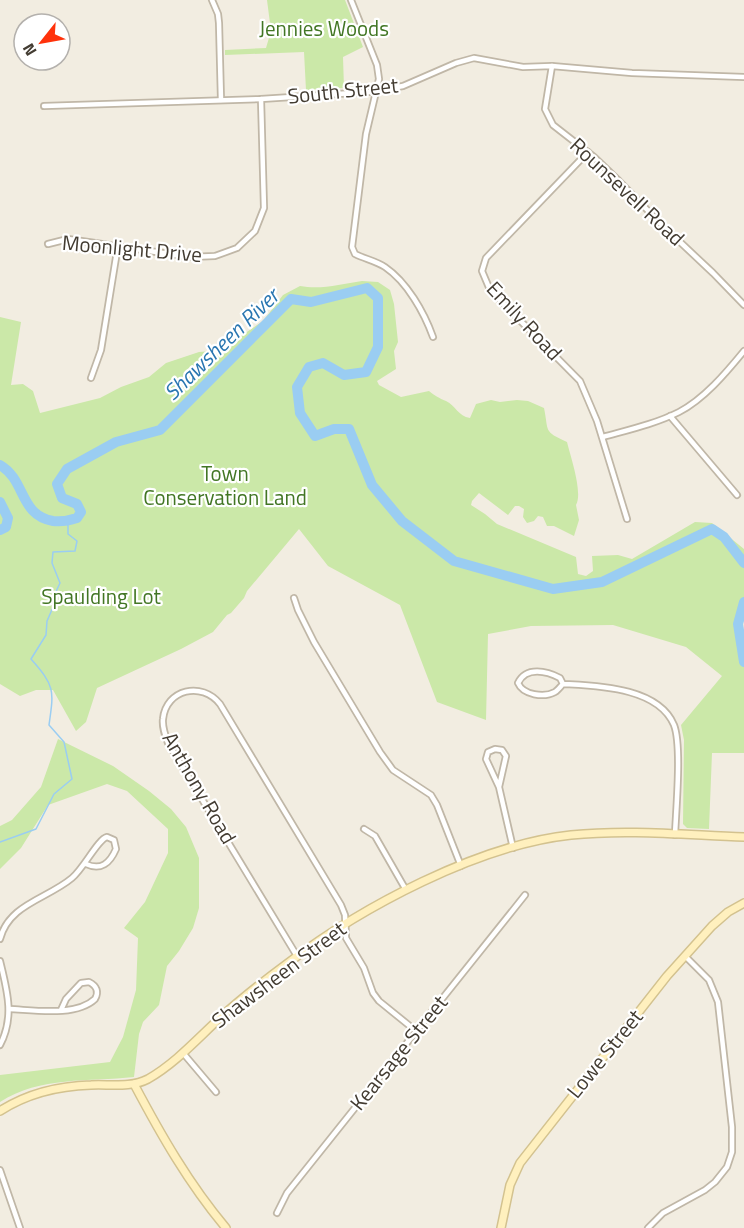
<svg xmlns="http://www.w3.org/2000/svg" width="744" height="1228" font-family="'Titillium Web',sans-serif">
  <rect width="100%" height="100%" fill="#f2ede1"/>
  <!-- green -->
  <g fill="#cbe8a8">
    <path d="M267 0H345L363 47 343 57 344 88 306 90 304 52 225 55V50L266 48 271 31Z"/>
    <path d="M362 281 378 282 390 290 394 304 398 342 394 351 396 369 377 381 379 385 401 397 429 391C435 396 439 398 446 401 456 406 458 416 470 418L476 404 491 400 500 402 517 400 528 401 544 408C549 432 543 431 567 442 571 458 583 493 576 505L579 520 574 536 554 526H547L543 517 538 516 534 521 527 523 523 517 524 509 519 506H515L508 515 479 493 472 501 471 505 485 514 497 524 576 557 578 574 586 576 593 571 592 556 618 555 632 559 695 522 712 523 744 549V621L739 619 737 632 744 657V753H712L709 829 687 828 683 824 684 740 681 725 722 676 686 647 613 625 531 626 488 634 486 720 437 702 400 605 328 566 299 529 247 591 244 598 231 613 227 615 213 632 181 649 97 688 86 722 76 731 53 690H36L20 696 0 684V317L21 322 11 385 23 384 33 391 40 413 100 398 121 387 149 377 166 363 199 352 212 351 220 356 238 338 263 321 283 295 300 286C321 290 341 284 362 281Z"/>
    <path d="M58 739 113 766 149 791 171 809 186 827 199 858V908L193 928 179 951 167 966 159 1005 143 1022 139 1034 134 1077C89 1082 40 1076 0 1102V1075L110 1062 123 1037 136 990 138 938 124 928 145 902 168 853V829L127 791 107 784 48 805 21 848 0 869V826L12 820 41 787Z"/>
  </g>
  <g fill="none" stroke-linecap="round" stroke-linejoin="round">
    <!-- stream -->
    <path stroke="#9acdf2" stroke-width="1.5" d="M0 842 36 829 54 794 72 779 64 742 49 725C54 690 55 686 31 659L46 635 47 621 54 605 53 598 60 583 52 563 53 552 75 551 77 541 68 534V521"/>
    <!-- river -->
    <g stroke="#9acdf2" stroke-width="10">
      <path d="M0 465C26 480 19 515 53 521 62 522 68 521 77 518L81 512 77 504 62 498 57 484 67 469 116 442 160 430 291 299 311 302 367 288 378 298V347L366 372 344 375 323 363 309 367 297 387 300 413 315 436 334 429H349L372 485 402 521 454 561 553 589 602 582 712 529 724 537 744 563"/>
      <path d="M0 502 8 518 6 527 0 530"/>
      <path d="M744 602 738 624 744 662"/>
    </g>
    <!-- street casing -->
    <g stroke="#c0b7a7" stroke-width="8">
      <g id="street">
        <path d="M212 0 218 14 219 23 221 100"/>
        <path d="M351 0 377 65 379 79 366 134 352 247 355 254C365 259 376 261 385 267 407 282 424 312 433 337"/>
        <path d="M552 66 545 109 553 125 594 157 619 181 662 225 713 273 744 305"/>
        <path d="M44 106 261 99 369 92 403 86 456 63 474 58 523 67 552 66 632 73 744 77"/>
        <path d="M588 152 486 258 482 271 490 290 580 381 597 421 627 519"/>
        <path d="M48 244 68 239 190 257 215 256 237 248 255 231 264 208 261 99"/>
        <path d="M91 378 101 350 118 245"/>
        <path d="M670 416 737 495"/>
        <path d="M603 437C628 430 655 424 679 412 704 399 726 373 744 351"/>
        <path d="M294 598 298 610 314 642 380 752 393 770 431 795 437 805 461 866"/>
        <path d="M563 684C561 686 558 690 555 692 544 698 523 695 518 683 526 666 547 671 560 678L563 684C597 686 658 687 674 725 682 746 676 809 675 835"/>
        <path d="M499 787 486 759 488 752 495 749 502 750 506 756 499 787 513 848"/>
        <path d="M364 829 375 836 406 890"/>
        <path d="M0 939C9 904 47 899 72 878 84 868 98 839 107 837L114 840 116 849C110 863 101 871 86 864"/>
        <path d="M297 956 168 743C165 735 162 727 163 719 166 689 202 681 220 704L341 905 345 915 346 938 364 968 373 993 379 1001 416 1031"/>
        <path d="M0 961C7 990 15 1017 0 1045"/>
        <path d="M9 1009C34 1010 76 1017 95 999 99 992 97 986 89 982L81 983 66 999 61 1010"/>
        <path d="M183 1053 216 1092"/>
        <path d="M0 1170 20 1228"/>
        <path d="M277 1213 287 1193 525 895"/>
        <path d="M648 1228 663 1213 705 1190 715 1182 727 1167 732 1152V1127L718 1002 709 980 685 956"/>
      </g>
    </g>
    <!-- secondary casing -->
    <g stroke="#d3c28f" stroke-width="10">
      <g id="secondary">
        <path d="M134 1084C161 1135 189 1184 226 1228"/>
        <path d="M0 1111C28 1093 57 1086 91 1085 109 1084 131 1088 148 1079 176 1063 198 1038 221 1017 242 998 265 980 288 963 362 907 478 845 571 835 628 829 687 835 744 837"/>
        <path d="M501 1228 510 1185 520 1163 667 976 712 926 728 912 744 903"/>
      </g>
    </g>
    <!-- street -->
    <use href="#street" stroke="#fff" stroke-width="4.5"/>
    <!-- secondary -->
    <use href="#secondary" stroke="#fff0be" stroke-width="7"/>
  </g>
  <g text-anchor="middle" stroke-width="4.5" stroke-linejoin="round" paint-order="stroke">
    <!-- park labels -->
    <g font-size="21" fill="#427624" stroke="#fff">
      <text x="324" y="36">Jennies Woods</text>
      <text x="225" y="481">Town<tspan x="225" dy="24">Conservation Land</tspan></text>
      <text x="101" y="604">Spaulding Lot</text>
    </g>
    <!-- street labels -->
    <g font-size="21" fill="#433c32" stroke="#fff">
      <text transform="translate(343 91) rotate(-6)" y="7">South Street</text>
      <text transform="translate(627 192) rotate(43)" y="7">Rounsevell Road</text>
      <text transform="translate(132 249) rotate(5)" y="7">Moonlight Drive</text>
      <text transform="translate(524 321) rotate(47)" y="7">Emily Road</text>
      <text transform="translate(199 788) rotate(60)" y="7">Anthony Road</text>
      <text transform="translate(279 975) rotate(-37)" y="7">Shawsheen Street</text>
      <text transform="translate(399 1053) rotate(-51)" y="7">Kearsage Street</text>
      <text transform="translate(605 1054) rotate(-51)" y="7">Lowe Street</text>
    </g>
    <!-- water labels -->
    <g font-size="22" font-style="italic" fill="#2976b1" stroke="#fff">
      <text transform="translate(221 344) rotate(-44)" y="8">Shawsheen River</text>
    </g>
  </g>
  <!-- north arrow -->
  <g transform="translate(42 42) rotate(239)"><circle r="28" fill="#ffffff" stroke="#b4b1ad" stroke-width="1.5"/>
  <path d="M0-4.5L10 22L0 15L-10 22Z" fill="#ff320b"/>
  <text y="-9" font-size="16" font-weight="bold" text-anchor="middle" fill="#433c32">N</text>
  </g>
</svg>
